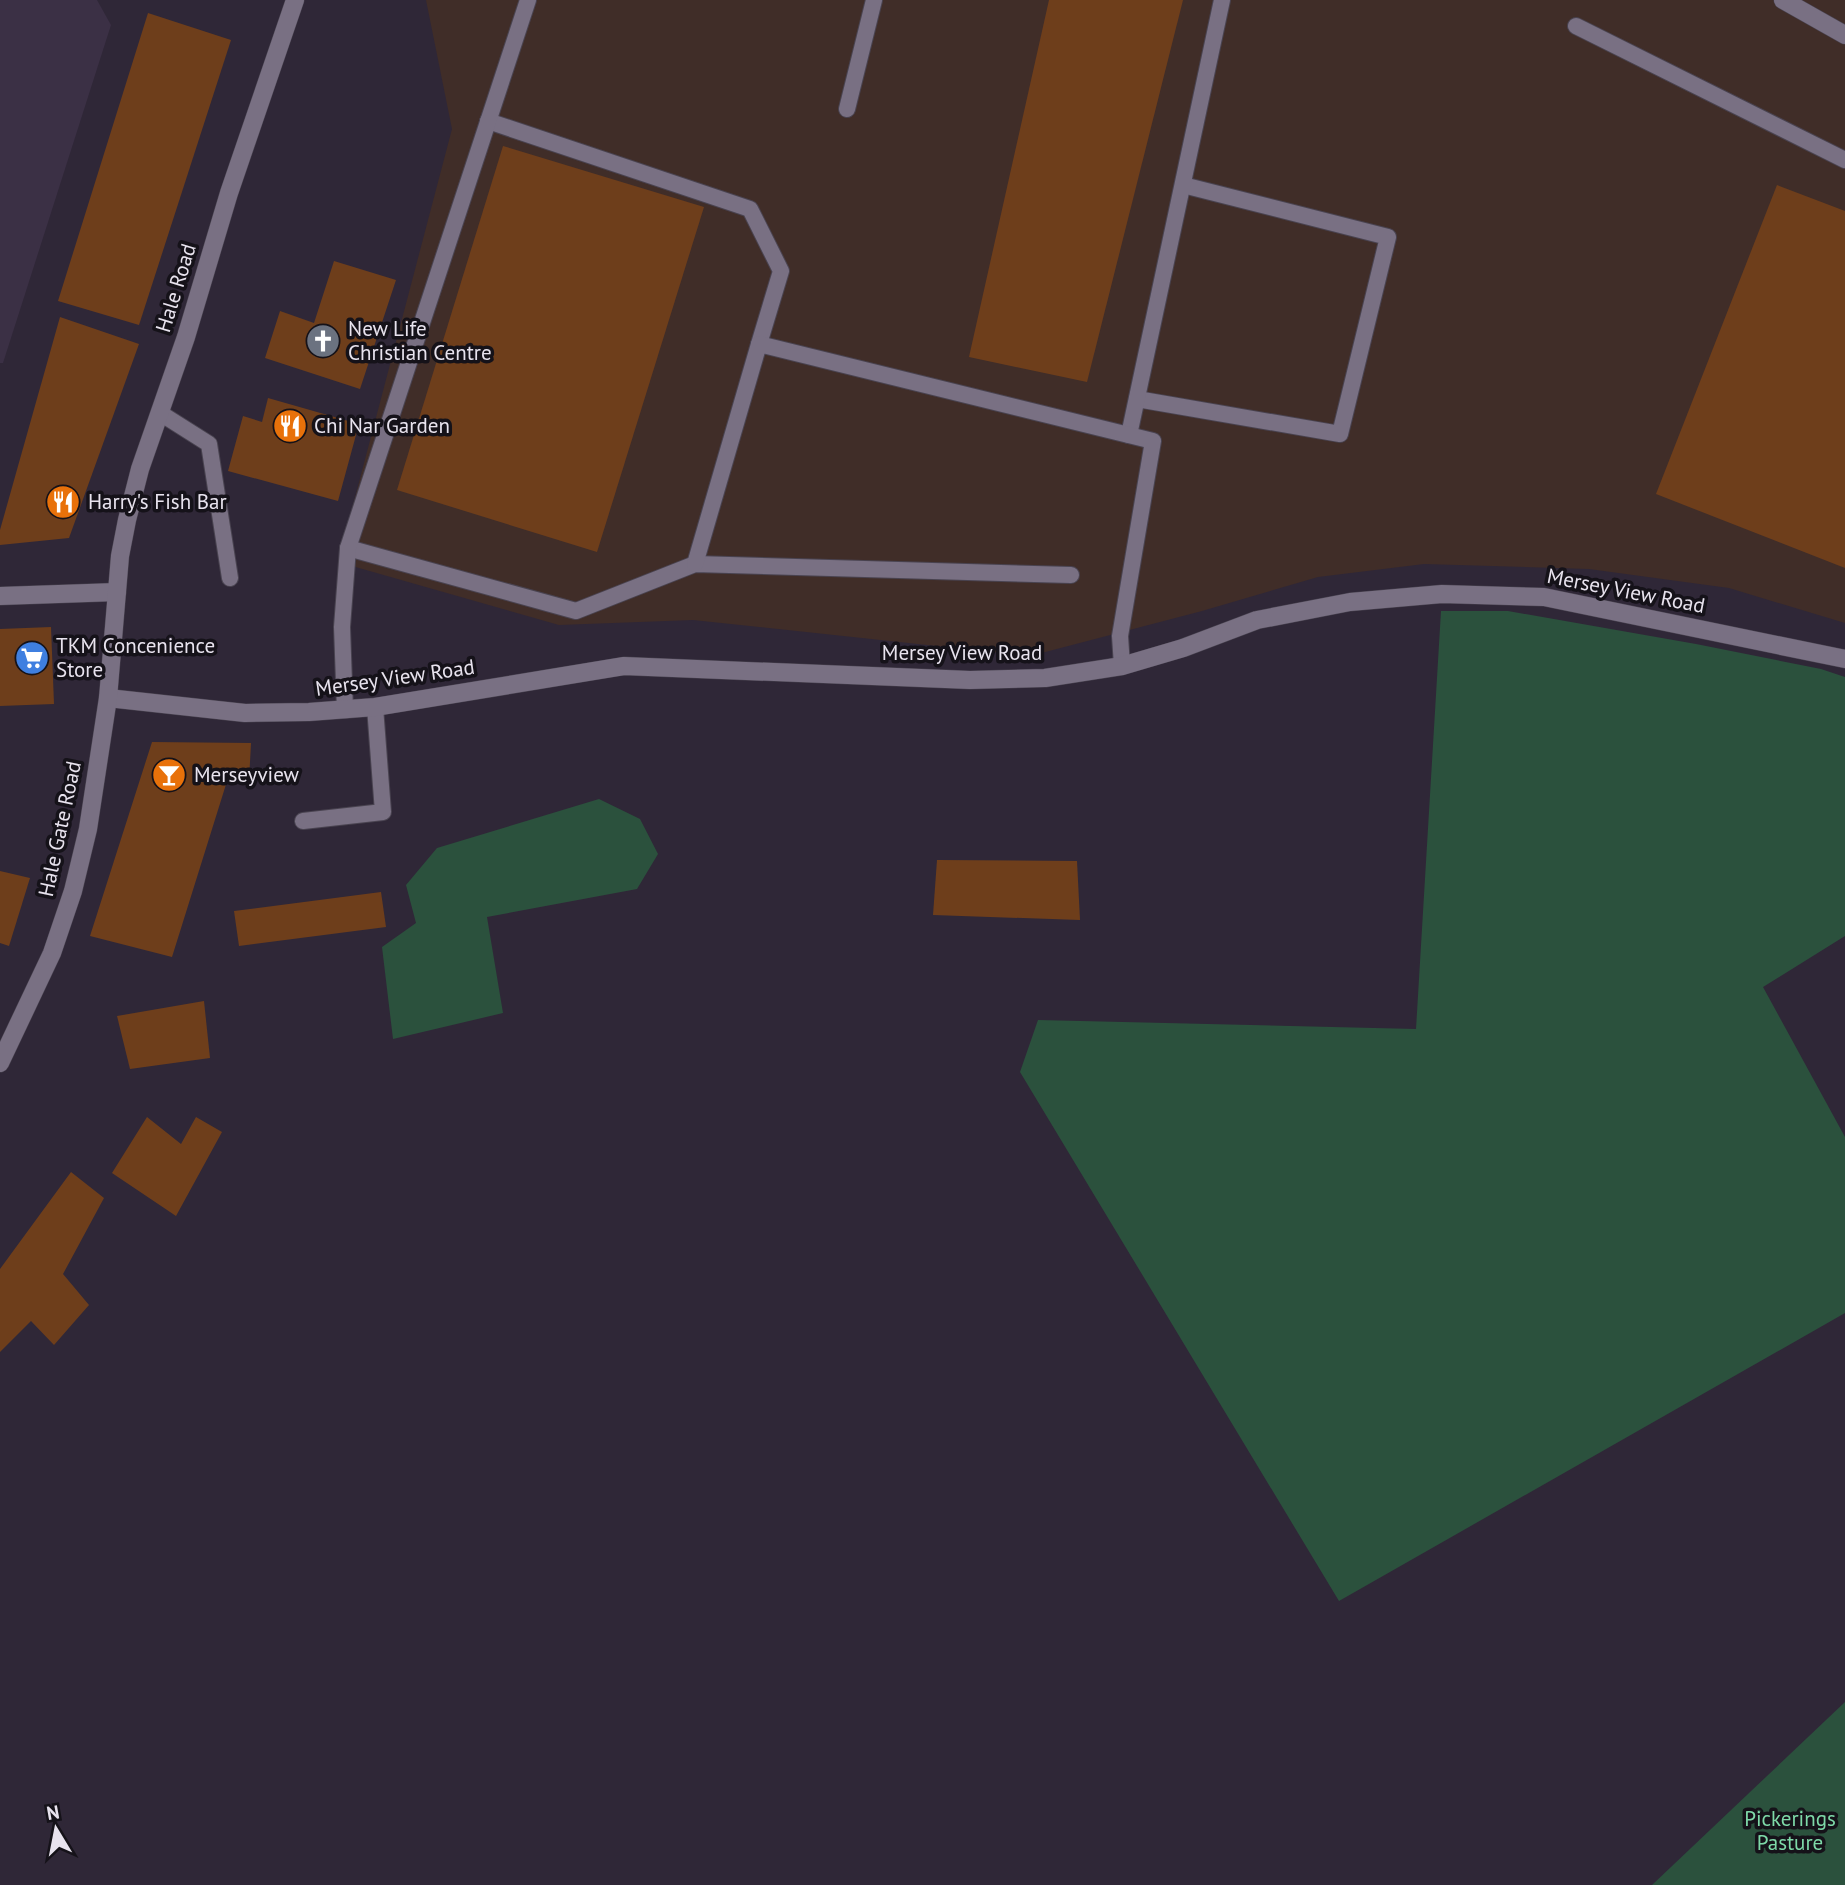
<svg xmlns="http://www.w3.org/2000/svg" width="1845" height="1885" font-family="'PT Sans',sans-serif">
  <rect width="100%" height="100%" fill="#2f2737"/>
  <!-- built -->
  <path fill="#3b3045" d="M0 0H97L111 25 3 363H0Z"/>
  <!-- industrial -->
  <path fill="#402d28" d="M426 0H1845V623L1729 588 1589 569 1424 564 1318 577 1202 611 1030 656 693 620 559 625 338 562 452 129Z"/>
  <!-- green -->
  <g fill="#2b513d">
    <path d="M1441 611H1508L1696 644 1821 669 1845 677V936L1763 987 1845 1137V1313L1339 1601 1020 1072 1038 1020 1416 1029Z"/>
    <path d="M599 799 640 819 658 854 637 889 487 917 503 1013 393 1039 382 947 416 923 406 885 437 848Z"/>
    <path d="M1845 1702V1885H1652Z"/>
  </g>
  <!-- building -->
  <g fill="#6e3e1b">
    <path d="M1049 0H1183L1087 382 969 357Z"/>
    <path d="M148 13 231 40 139 325 58 301Z"/>
    <path d="M503 146 704 207 597 552 397 490Z"/>
    <path d="M1777 185 1845 211V568L1656 494Z"/>
    <path d="M334 261 396 280 360 389 265 358 280 311 314 323Z"/>
    <path d="M60 317 139 344 69 538 0 545V530Z"/>
    <path d="M268 398 359 424 338 501 228 471 243 416 262 422Z"/>
    <path d="M51 627 54 704 0 706V629Z"/>
    <path d="M152 742 251 743 249 781 228 778 172 957 90 936Z"/>
    <path d="M937 860 1077 861 1080 920 933 915Z"/>
    <path d="M0 871 30 878 9 946 0 943Z"/>
    <path d="M381 892 386 927 239 946 234 911Z"/>
    <path d="M204 1001 210 1058 130 1069 117 1016Z"/>
    <path d="M147 1117 181 1144 196 1117 222 1132 176 1216 112 1173Z"/>
    <path d="M71 1172 104 1198 63 1274 89 1305 54 1345 31 1321 0 1352V1269Z"/>
  </g>
  <g fill="none" stroke-linecap="round" stroke-linejoin="round">
    <!-- service casing -->
    <g stroke="#494350" stroke-width="18">
      <g id="service">
        <path d="M1576 26 1845 160"/>
        <path d="M847 109 874 0"/>
        <path d="M488 121 750 209 781 271 759 344"/>
        <path d="M1137 399 1340 434 1388 237 1183 185"/>
        <path d="M160 413 209 444 230 578"/>
        <path d="M1129 435 1222 0"/>
        <path d="M348 548 576 611 695 564 1071 575"/>
        <path d="M695 564 759 344 1153 441 1120 636 1122 666"/>
        <path d="M345 710 342 627 348 548 528 0"/>
        <path d="M303 821 383 812 375 707"/>
      </g>
    </g>
    <!-- minor casing -->
    <g stroke="#494350" stroke-width="19">
      <g id="minor">
        <path d="M1783 0 1845 35"/>
        <path d="M108 698 245 713 309 712 375 707 624 666 970 680 1045 678 1122 666 1183 648 1257 620 1350 602 1442 594 1544 597 1845 659"/>
      </g>
    </g>
    <!-- tertiary casing -->
    <g stroke="#494350" stroke-width="19">
      <g id="tertiary">
        <path d="M0 596 117 592"/>
        <path d="M0 1063 52 953 73 891 88 829 108 698 120 556 127 520 140 469 186 337 229 193 295 0"/>
      </g>
    </g>
    <!-- service -->
    <use href="#service" stroke="#797083" stroke-width="16"/>
    <!-- minor -->
    <use href="#minor" stroke="#797083" stroke-width="18"/>
    <!-- tertiary -->
    <use href="#tertiary" stroke="#797083" stroke-width="18"/>
  </g>
  <!-- icons -->
  <defs>
    <g id="church-disc" transform="scale(1.75)"><circle r="9.5" fill="#6b7280" stroke="#151219"/><path d="M-1.2-6h2.4v3.5h3.3v2.4h-3.3V6h-2.4V-.1h-3.3v-2.4h3.3Z" fill="#fff"/></g>
    <g id="restaurant-disc" transform="scale(1.75)"><circle r="9.5" fill="#e8710a" stroke="#151219"/><path d="M-5-6h1v4h1v-4h1v4h1v-4h1v5L-1.5 .5V6h-2V.5L-5-1ZM5-6V6H3V1.5H1.5Q1.5-4 5-6Z" fill="#fff"/></g>
    <g id="supermarket-disc" transform="scale(1.75)"><circle r="9.5" fill="#3f7fe0" stroke="#151219"/><path d="M-6-5.5h2.5l.6 2H6L4.5 2H-2.5L-4.4-4H-6ZM-1.5 3.2a1.3 1.3 0 1 0 .1 0ZM3 3.2a1.3 1.3 0 1 0 .1 0Z" fill="#fff"/></g>
    <g id="bar-disc" transform="scale(1.75)"><circle r="9.5" fill="#e8710a" stroke="#151219"/><path d="M-6-5H6L.8 .8V4.5H3.5V6h-7V4.5H-.8V.8Z" fill="#fff"/></g>
  </defs>
  <g fill-rule="evenodd">
    <use href="#church-disc" x="323" y="341"/>
    <use href="#restaurant-disc" x="290" y="426"/>
    <use href="#restaurant-disc" x="63" y="502"/>
    <use href="#supermarket-disc" x="32" y="658"/>
    <use href="#bar-disc" x="169" y="775"/>
  </g>
  <g text-anchor="middle" stroke-width="7" stroke-linejoin="round" paint-order="stroke">
    <!-- street labels -->
    <g font-size="21" fill="#e8e3ee" stroke="#151219">
      <text transform="translate(176 288) rotate(-73)" y="7">Hale Road</text>
      <text transform="translate(1626 591) rotate(11)" y="7">Mersey View Road</text>
      <text x="962" y="660">Mersey View Road</text>
      <text transform="translate(395 678) rotate(-8)" y="7">Mersey View Road</text>
      <text transform="translate(60 829) rotate(-78)" y="7">Hale Gate Road</text>
    </g>
    <!-- poi labels -->
    <g font-size="21" fill="#e8e3ee" stroke="#151219" text-anchor="start">
      <text x="348" y="336">New Life<tspan x="348" dy="24">Christian Centre</tspan></text>
      <text x="314" y="433">Chi Nar Garden</text>
      <text x="88" y="509">Harry's Fish Bar</text>
      <text x="56" y="653">TKM Concenience<tspan x="56" dy="24">Store</tspan></text>
      <text x="194" y="782">Merseyview</text>
    </g>
    <!-- park labels -->
    <g font-size="21" fill="#7ed9a8" stroke="#151219">
      <text x="1790" y="1826">Pickerings<tspan x="1790" dy="24">Pasture</tspan></text>
    </g>
  </g>
  <!-- north arrow -->
  <g transform="translate(56 1829) rotate(350)" stroke="#151219" stroke-width="5" paint-order="stroke">
  <path d="M0-5L12 26L0 18L-12 26Z" fill="#e8e3ee"/>
  <text y="-10" font-size="19" font-weight="bold" text-anchor="middle" fill="#e8e3ee">N</text>
  </g>
</svg>
